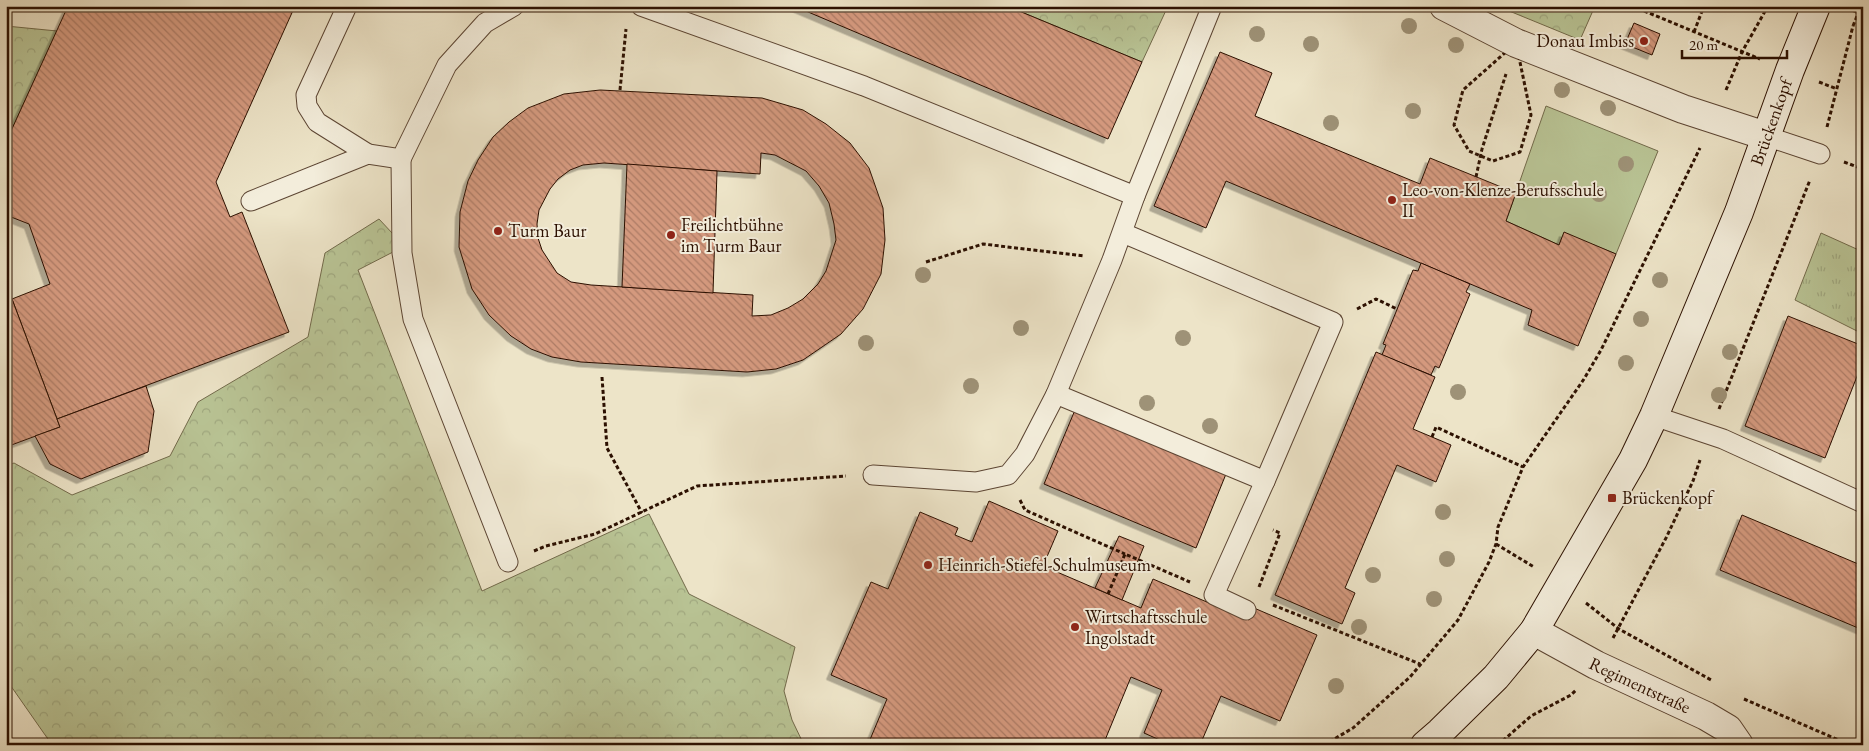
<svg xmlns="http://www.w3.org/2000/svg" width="1869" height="751" font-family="'EB Garamond',serif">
  <defs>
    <pattern id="forest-crowns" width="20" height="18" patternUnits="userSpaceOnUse" patternTransform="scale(1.25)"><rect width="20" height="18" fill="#b9c495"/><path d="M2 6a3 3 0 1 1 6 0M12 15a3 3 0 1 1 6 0" fill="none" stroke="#9fa77f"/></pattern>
    <pattern id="park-tufts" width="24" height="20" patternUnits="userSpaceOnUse" patternTransform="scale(1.25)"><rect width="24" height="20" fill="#b9c495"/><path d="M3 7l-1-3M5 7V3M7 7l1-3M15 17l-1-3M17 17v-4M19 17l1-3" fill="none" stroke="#9fa77f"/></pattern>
    <pattern id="building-back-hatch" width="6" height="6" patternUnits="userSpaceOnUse" patternTransform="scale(1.25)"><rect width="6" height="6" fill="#d4997e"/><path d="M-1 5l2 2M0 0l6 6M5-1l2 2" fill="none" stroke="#ac7b65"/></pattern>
    <filter id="shadow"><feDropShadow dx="-4.5" dy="4.5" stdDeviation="0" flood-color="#0004"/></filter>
  </defs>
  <rect width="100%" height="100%" fill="#ede4c8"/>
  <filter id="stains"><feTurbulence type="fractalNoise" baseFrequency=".004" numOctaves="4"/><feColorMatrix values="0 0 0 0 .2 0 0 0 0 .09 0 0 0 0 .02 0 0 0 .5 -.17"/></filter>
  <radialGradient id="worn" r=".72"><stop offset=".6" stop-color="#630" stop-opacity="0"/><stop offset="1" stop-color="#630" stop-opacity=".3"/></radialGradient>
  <!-- green -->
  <path fill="#b9c495" stroke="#726a4b" d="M1546 106 1658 151 1616 254 1564 233 1559 245 1506 221Z"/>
  <!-- forest -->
  <g fill="url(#forest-crowns)" stroke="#726a4b">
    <path d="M1007 6H1168L1142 62Z"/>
    <path d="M1497 6H1595L1580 40Z"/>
    <path d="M6 26 57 31 6 142Z"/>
    <path d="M379 219 393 234V252L358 270 482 591 649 514 689 594 795 647 784 691 792 720 804 745H64L50 742 6 679V466L14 463 72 495 170 456 198 402 308 337 325 253Z"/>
  </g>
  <!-- park -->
  <path fill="url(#park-tufts)" stroke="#726a4b" d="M1821 233 1861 251 1863 247V334L1795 300Z"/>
  <!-- building -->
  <g fill="url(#building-back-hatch)" stroke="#2c1001" fill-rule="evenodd" filter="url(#shadow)">
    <path d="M68 6H295L216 182 230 217 242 212 289 332 57 419 12 299 50 284 29 224 6 215V142Z"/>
    <path d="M794 6H1007L1142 62 1108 139Z"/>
    <path d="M1634 23 1660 34 1652 55 1625 44Z"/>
    <path d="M1220 52 1272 73 1255 116 1420 184 1430 158 1516 193 1506 221 1559 245 1564 232 1616 254 1578 346 1528 325 1532 310 1226 181 1206 228 1154 206Z"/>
    <path d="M600 90 762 98 803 110 826 124 850 143 869 168 883 208 885 240 881 274 863 309 841 334 803 360 776 369 747 372 581 362 552 357 531 349 511 336 489 315 472 289 459 247 460 212 468 181 478 160 493 137 509 122 528 108 564 94ZM761 153 775 155 806 171 819 186 829 203 834 224 836 240 826 271 818 284 803 299 788 308 771 315 752 316 753 295 591 285 571 282 557 273 542 250 538 238 537 224 539 210 550 189 558 179 570 170 583 165 604 163 760 174Z"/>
    <path d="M627 164 717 171 713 293 622 287Z"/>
    <path d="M1421 263 1470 284 1466 292 1470 294 1439 368 1435 366 1431 375 1382 355 1386 345 1383 344 1413 270 1418 271Z"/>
    <path d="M9 291 60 427 6 447V292Z"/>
    <path d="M1788 316 1863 346V361L1825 458 1745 426Z"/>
    <path d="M1376 352 1435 377 1413 429 1451 445 1436 482 1397 465 1345 588 1355 593 1342 624 1275 595Z"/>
    <path d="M146 386 154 411 148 452 81 479 50 464 35 436 60 427 57 419Z"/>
    <path d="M1075 410 1226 474 1196 548 1044 484Z"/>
    <path d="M989 501 1058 531 1043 566 1141 608 1153 579 1249 620 1254 608 1317 635 1280 721 1221 696 1200 745H1171L1144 733 1162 690 1131 677 1103 745H875L869 742 887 699 831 675 871 582 888 589 920 512 958 528 955 535 972 542Z"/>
    <path d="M1742 515 1863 566V630L1720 570Z"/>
    <path d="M1119 536 1144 546 1122 600 1095 588Z"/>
  </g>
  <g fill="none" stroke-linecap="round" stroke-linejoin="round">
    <!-- lane casing -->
    <g stroke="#5c4533" stroke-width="21">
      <g id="lane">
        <path d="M347 6 306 95 307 106 317 122 368 154"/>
        <path d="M641 6 864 86 1135 196"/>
        <path d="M1766 136 1820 154"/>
        <path d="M401 159 402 253 413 319 508 562"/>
        <path d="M251 201 368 154 401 159 447 65 485 23 514 6"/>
        <path d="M1056 394 1265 481 1333 322 1123 233"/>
        <path d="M1654 416 1723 439 1863 503"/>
        <path d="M873 475 976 482 1008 475 1025 454 1056 394 1112 260 1135 196 1212 6"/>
        <path d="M1246 610 1214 595 1265 481"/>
      </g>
    </g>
    <!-- street casing -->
    <g stroke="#5c4533" stroke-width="30">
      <g id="street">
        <path d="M1444 6 1516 43 1683 109 1766 136"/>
        <path id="s1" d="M1534 631 1596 665 1706 716 1728 729 1739 745"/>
      </g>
    </g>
    <!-- secondary casing -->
    <g stroke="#2c1001" stroke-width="30">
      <g id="secondary">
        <path id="s2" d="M1425 745 1440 732 1496 677 1534 631 1633 460 1654 416 1739 212 1790 70 1816 6"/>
      </g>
    </g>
    <!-- path -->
    <g stroke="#2c1001" stroke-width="3" stroke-dasharray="4 2.5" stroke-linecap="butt">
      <path d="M1632 6 1760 59"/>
      <path d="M1847 8 1863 15"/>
      <path d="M1694 32 1704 6"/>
      <path d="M1516 43 1531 115 1520 152 1493 161 1469 151 1454 125 1463 90Z"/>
      <path d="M1819 82 1837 89"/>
      <path d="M620 90 626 29"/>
      <path d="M1726 90 1742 52 1768 6"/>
      <path d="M1827 127 1853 26"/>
      <path d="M1844 162 1863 169"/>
      <path d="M1476 177 1482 149 1506 74"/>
      <path d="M926 262 983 244 1084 256"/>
      <path d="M1357 309 1376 299 1397 309"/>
      <path d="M602 377 607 448 642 513"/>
      <path d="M1719 409 1810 180"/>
      <path d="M1432 437 1436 427 1523 467"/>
      <path d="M1020 500 1025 510 1125 554"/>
      <path d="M1496 544 1534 567"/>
      <path d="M534 551 546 546 595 534 697 486 846 476"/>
      <path d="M1259 587 1280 533 1273 530"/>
      <path d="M1108 594 1125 554 1190 582"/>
      <path d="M1586 603 1619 629 1713 681"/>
      <path d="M1273 605 1420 664"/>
      <path d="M1613 638 1666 538 1693 481 1700 460"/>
      <path d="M1744 699 1850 745"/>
      <path d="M1324 745 1353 728 1410 677 1458 620 1489 562 1496 544 1498 527 1523 467 1584 379 1601 350 1700 148"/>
      <path d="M1498 745 1531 716 1571 695 1576 690"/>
    </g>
    <!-- lane -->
    <use href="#lane" stroke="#f3eddb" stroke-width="19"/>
    <!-- street -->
    <use href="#street" stroke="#f3eddb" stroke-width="28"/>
    <!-- secondary -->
    <use href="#secondary" stroke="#f3eddb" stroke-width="28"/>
    <!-- path-bridge -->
    <path stroke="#2c1001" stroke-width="3" stroke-dasharray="4 2.5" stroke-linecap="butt" d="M1853 26 1861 6"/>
  </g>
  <!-- trees -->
  <g fill="#9e9277">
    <circle cx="1409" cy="26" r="8"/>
    <circle cx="1257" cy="34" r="8"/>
    <circle cx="1311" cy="44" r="8"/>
    <circle cx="1456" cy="45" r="8"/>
    <circle cx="1562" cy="90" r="8"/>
    <circle cx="1608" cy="108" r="8"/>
    <circle cx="1413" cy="111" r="8"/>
    <circle cx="1331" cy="123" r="8"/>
    <circle cx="1626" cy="164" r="8"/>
    <circle cx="1599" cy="194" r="8"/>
    <circle cx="923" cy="275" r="8"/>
    <circle cx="1660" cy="280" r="8"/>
    <circle cx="1641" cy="319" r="8"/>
    <circle cx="1021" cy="328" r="8"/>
    <circle cx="1183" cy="338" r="8"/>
    <circle cx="866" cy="343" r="8"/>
    <circle cx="1730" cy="352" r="8"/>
    <circle cx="1626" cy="363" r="8"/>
    <circle cx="971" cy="386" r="8"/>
    <circle cx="1458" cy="392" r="8"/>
    <circle cx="1719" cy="395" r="8"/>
    <circle cx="1147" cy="403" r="8"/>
    <circle cx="1210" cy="426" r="8"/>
    <circle cx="1443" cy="512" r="8"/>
    <circle cx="1447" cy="559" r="8"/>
    <circle cx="1373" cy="575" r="8"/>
    <circle cx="1434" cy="599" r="8"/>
    <circle cx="1359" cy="627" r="8"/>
    <circle cx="1336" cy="686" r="8"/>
  </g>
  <!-- markers -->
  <g fill="#8f2418" stroke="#f3eddb" stroke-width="2">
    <circle cx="1644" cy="41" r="5"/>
    <circle cx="1392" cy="200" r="5"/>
    <circle cx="498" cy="231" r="5"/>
    <circle cx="671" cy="235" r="5"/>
    <rect x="1607" y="493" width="10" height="10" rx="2.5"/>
    <circle cx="928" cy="565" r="5"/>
    <circle cx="1075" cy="627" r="5"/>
  </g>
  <g text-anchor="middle" stroke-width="4" stroke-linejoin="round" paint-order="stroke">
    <!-- poi labels -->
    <g font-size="18" fill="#2c1001" stroke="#f3eddb" text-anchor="start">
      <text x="1634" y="47" text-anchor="end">Donau Imbiss</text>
      <text x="1402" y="196">Leo-von-Klenze-Berufsschule<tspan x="1402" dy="21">II</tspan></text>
      <text x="681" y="231">Freilichtbühne<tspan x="681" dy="21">im Turm Baur</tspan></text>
      <text x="508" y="237">Turm Baur</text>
      <text x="1622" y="504">Brückenkopf</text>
      <text x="938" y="571">Heinrich-Stiefel-Schulmuseum</text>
      <text x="1085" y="623">Wirtschaftsschule<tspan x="1085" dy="21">Ingolstadt</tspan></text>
    </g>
    <!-- street labels -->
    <g font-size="18" fill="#2c1001" stroke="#f3eddb">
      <text dy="6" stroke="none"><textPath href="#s2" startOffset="721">Brückenkopf</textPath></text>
      <text dy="6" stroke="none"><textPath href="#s1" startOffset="119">Regimentstraße</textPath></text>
    </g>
  </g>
  <!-- margin -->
  <rect width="1869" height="751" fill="none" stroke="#ede4c8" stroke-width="25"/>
  <rect x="8" y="8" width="1854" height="736" fill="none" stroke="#2c1001" stroke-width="2.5"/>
  <rect x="12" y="12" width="1844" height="726" fill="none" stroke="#2c1001"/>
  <!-- scale -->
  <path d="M1682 50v8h105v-8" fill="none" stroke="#2c1001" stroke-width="2.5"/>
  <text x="1689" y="50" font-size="15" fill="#2c1001" stroke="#f3eddb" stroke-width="4" paint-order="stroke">20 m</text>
  <rect width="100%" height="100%" filter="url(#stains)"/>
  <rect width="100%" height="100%" fill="url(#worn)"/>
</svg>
